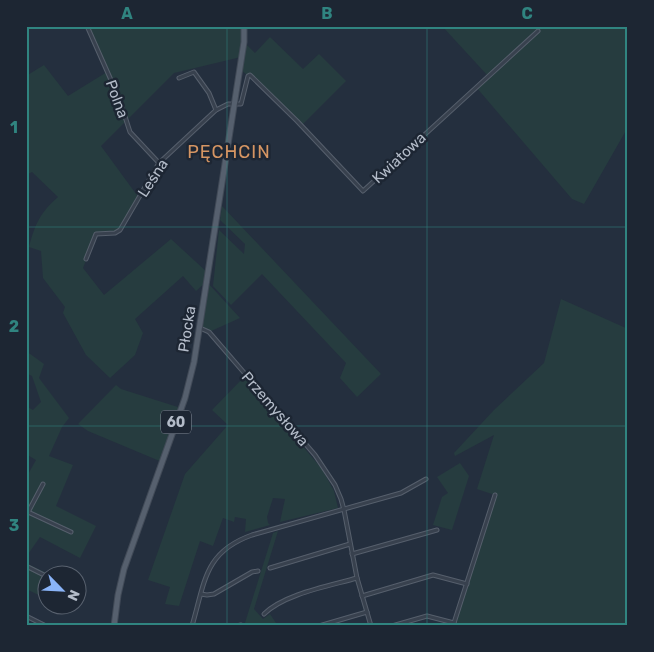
<svg xmlns="http://www.w3.org/2000/svg" width="654" height="652" font-family="Rubik,sans-serif">
  <rect width="100%" height="100%" fill="#242f3e"/>
  <!-- green -->
  <g fill="#263c3f">
    <path d="M87 26H244V42L255 53 270 37 303 69 319 54 346 81 301 126 252 76H248L240 69 241 57 174 73 101 146 139 198 124 224 115 233 96 234 83 268 104 295 171 239 208 273 207 282 240 318 209 332 200 328 206 282 196 291 183 276 135 319 143 333 135 355 110 378 86 355 63 313 65 307 43 278 41 251 29 247C35 224 40 213 58 197L32 172 26 175V76L44 65 68 96 107 72Z"/>
    <path d="M442 26H628V127L584 204 572 199 476 87 488 76Z"/>
    <path d="M222 206 381 374 357 397 340 378 346 363 262 274 231 305 213 286 219 230 244 254 245 244 220 220Z"/>
    <path d="M561 299 628 329V626H453L495 495 477 489 494 435 455 456 454 453 494 410 544 363Z"/>
    <path d="M26 351 44 364 39 378 69 418 62 427 49 456 73 465 56 506 96 526 80 558 40 537 26 557V478L36 460 26 454V406L33 410 41 402 32 376 26 373Z"/>
    <path d="M244 377 322 469 334 491 338 508 280 522 285 499 273 498 267 517 268 523 270 525 245 532 246 519 235 517 234 522 223 518 213 546 200 541 179 606 165 604 170 587 148 580 185 474 228 425 212 410Z"/>
    <path d="M116 385 121 389 181 408 162 462 88 431 78 424Z"/>
    <path d="M460 463 469 476 452 530 433 525 442 497 448 493 437 477Z"/>
    <path d="M278 531 254 609 263 619 270 614 278 626H244L273 533Z"/>
    <path d="M26 563 49 574H48L47 599 26 589Z"/>
  </g>
  <g fill="none" stroke-linecap="round" stroke-linejoin="round">
    <!-- street casing -->
    <g stroke="#565f6c" stroke-width="5">
      <g id="street">
        <path d="M87 26 119 98 130 132 159 163"/>
        <path d="M179 78 194 72 209 93 216 110"/>
        <path d="M86 259 96 234 115 233 120 230 159 163 216 110 228 104H241L248 76 250 75 297 121 363 191 538 31"/>
        <path d="M200 328 209 332 315 455 335 485 341 499 344 510 357 578 371 626"/>
        <path d="M28 512 71 532"/>
        <path d="M26 516 43 484"/>
        <path d="M352 554 437 530"/>
        <path d="M26 566 48 577"/>
        <path d="M270 568 350 544"/>
        <path d="M201 594 207 595 214 594 252 572 258 571"/>
        <path d="M362 596 433 575 467 584"/>
        <path d="M264 614C284 594 329 586 357 578"/>
        <path d="M26 616 46 626"/>
        <path d="M192 626C205 582 204 552 252 535L401 493 426 479"/>
        <path d="M236 626 241 625"/>
        <path d="M319 626 367 612"/>
        <path d="M392 626 427 616 454 623"/>
        <path d="M453 626 495 495"/>
      </g>
    </g>
    <!-- primary casing -->
    <g stroke="#414a57" stroke-width="7">
      <path id="primary" d="M114 626 118 595 124 569 185 398 194 362 244 42V26"/>
    </g>
    <!-- street -->
    <use href="#street" stroke="#38414e" stroke-width="3"/>
    <!-- primary -->
    <use href="#primary" stroke="#56606e" stroke-width="5"/>
  </g>
  <!-- grid -->
  <path fill="none" stroke="#308480" stroke-width="1" stroke-opacity="0.55" d="M227 26V626M427 26V626M26 227H628M26 426H628"/>
  <g text-anchor="middle" stroke-width="5" stroke-linejoin="round" paint-order="stroke">
    <!-- shield labels -->
    <rect fill="#1d2633" stroke="#878f9c" stroke-width="1" x="161" y="410.5" width="30" height="23" rx="4"/>
    <g font-size="14" font-weight="bold" fill="#b4bcc9">
      <text x="176" y="427">60</text>
    </g>
    <!-- street labels -->
    <g font-size="15" fill="#b4bcc9" stroke="#1d2633">
      <text transform="translate(117 99) rotate(70)" y="5">Polna</text>
      <text transform="translate(399 158) rotate(-43)" y="5">Kwiatowa</text>
      <text transform="translate(153 178) rotate(-57)" y="5">Leśna</text>
      <text transform="translate(187 329) rotate(-81)" y="5">Płocka</text>
      <text transform="translate(275 409) rotate(49)" y="5">Przemysłowa</text>
    </g>
    <!-- quarter labels -->
    <g font-size="18" letter-spacing="1" fill="#d59563" stroke="#1d2633">
      <text x="229" y="158">PĘCHCIN</text>
    </g>
  </g>
  <!-- border -->
  <rect width="654" height="652" fill="none" stroke="#1d2633" stroke-width="55"/>
  <!-- north arrow -->
  <g transform="translate(62 590) rotate(114)"><circle r="24" fill="#1d2633" stroke="#59626f"/>
  <path d="M0-4L9 19L0 12L-9 19Z" fill="#8ab4f8"/>
  <text y="-8" font-size="14" font-weight="bold" text-anchor="middle" fill="#b4bcc9">N</text>
  </g>
  <rect x="28" y="28" width="598" height="596" fill="none" stroke="#308480" stroke-width="2"/>
  <g font-size="16" text-anchor="middle" font-weight="bold" fill="#308480">
    <text x="127" y="19">A</text>
    <text x="327" y="19">B</text>
    <text x="527" y="19">C</text>
    <text x="14" y="133">1</text>
    <text x="14" y="332">2</text>
    <text x="14" y="531">3</text>
  </g>
</svg>
